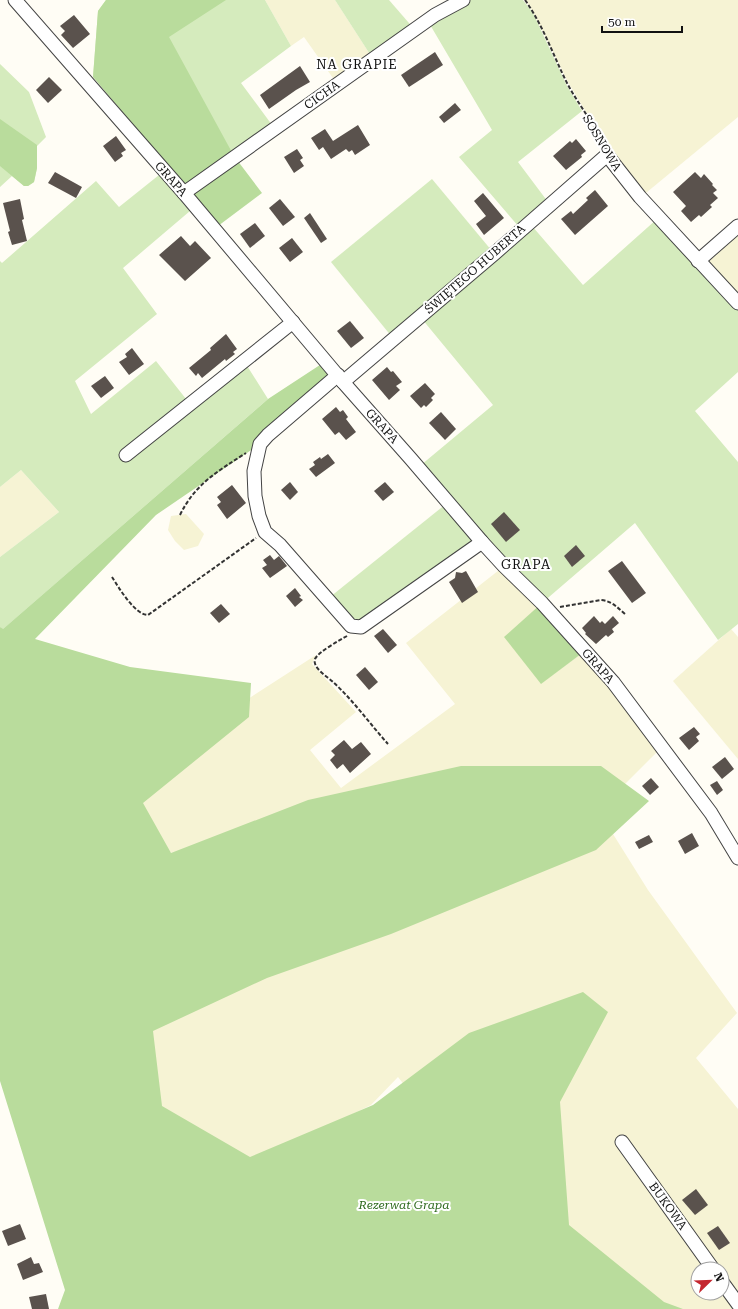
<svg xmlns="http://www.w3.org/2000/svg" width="738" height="1309" font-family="'Roboto Serif',serif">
  <rect width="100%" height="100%" fill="#fffdf5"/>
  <!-- farmland -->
  <g fill="#f6f3d4" fill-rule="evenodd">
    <path d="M265 0H335L373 59 340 88 304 37 291 46Z"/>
    <path d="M525 0H738V117L641 197 608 154 601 136 569 84 533 12Z"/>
    <path d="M738 230V298L707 265V256Z"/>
    <path d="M21 470 59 512 0 557V487Z"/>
    <path d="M186 514 204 534 198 546 184 550 175 541 168 530 171 516Z"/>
    <path d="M503 567 542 603 541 683 585 651 662 747 604 805 308 820 171 853 124 803 231 710 316 655 312 664 356 712 310 750 341 788 455 704 406 643Z"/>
    <path d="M731 629 738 637V759L673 681Z"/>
    <path d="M625 814 613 834 648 890 737 1013 696 1058 738 1109V1309H580L398 1077 371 1105 337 1122 253 1192 92 1052ZM698 1269H722V1293H698Z"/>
  </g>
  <!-- green -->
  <g fill="#d5ebbd">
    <path d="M106 0H265L291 46 241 83 275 129 231 154 93 77 98 11Z"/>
    <path d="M335 0H389L415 30 373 59Z"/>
    <path d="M469 0H523L533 13 567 86 582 111 518 162 548 202 519 227 459 157 492 130 429 23Z"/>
    <path d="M0 64 29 92 46 137 37 146V168L34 182 28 186H24L12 176 0 187Z"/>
    <path d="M159 175 190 211 123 268 157 314 75 381 91 414 156 361 190 404 244 361 268 399 2 630 0 627V557L59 512 21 470 0 487V261L2 263 96 181 119 207Z"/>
    <path d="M432 179 492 251 392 337 331 262Z"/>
    <path d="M657 219 738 305V372L695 411 738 462V624L718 640 635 523 542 603 421 465 493 405 422 319 532 226 583 285Z"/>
    <path d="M446 504 478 542 359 621H353L330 597Z"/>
  </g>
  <!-- forest -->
  <g fill="#b9dc9c">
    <path d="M106 0H226L169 37 234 156 262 193 218 226 93 77 98 11Z"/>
    <path d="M0 119 37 145V168L34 182 28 186H24L0 166Z"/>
    <path d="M326 361 338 375 260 444 156 515 35 639 130 667 251 683 249 717 143 803 171 853 308 800 461 766H601L649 801 596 850 391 934 267 978 153 1031 162 1106 250 1157 373 1105 469 1033 583 992 608 1012 560 1102 569 1225 664 1302 683 1309H58L65 1290 0 1081V627L3 629 268 399Z"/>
    <path d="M542 603 585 651 541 684 504 637Z"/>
  </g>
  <!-- building -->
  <g fill="#5a524d">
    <path d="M74 15 90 34 73 48 61 35 65 31 60 26Z"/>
    <path d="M435 52 443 65 409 87 401 75Z"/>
    <path d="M300 66 310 82 296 90 269 109 260 95Z"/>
    <path d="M49 77 62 90 48 103 36 90Z"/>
    <path d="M455 103 461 110 444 123 439 117Z"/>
    <path d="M358 125 370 145 355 155 352 150 349 152 346 149 331 159 323 147 319 150 311 138 325 129 333 141Z"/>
    <path d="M116 136 126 150 121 153 123 156 115 162 103 146Z"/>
    <path d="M576 139 586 151 581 155 582 157 566 170 553 156 570 141 572 143Z"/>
    <path d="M297 149 303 158 300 160 304 166 294 173 284 157Z"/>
    <path d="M55 172 82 187 76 198 48 183Z"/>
    <path d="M695 172 701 178 704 174 713 184 712 185 717 190 713 193 718 198 710 205 712 207 701 217 699 215 691 222 681 211 686 206 673 192Z"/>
    <path d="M595 190 608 206 575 235 561 219 571 211 573 214 588 200 586 198Z"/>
    <path d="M483 193 504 218 484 235 476 224 486 216 474 201Z"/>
    <path d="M20 199 24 219 22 220 27 241 12 245 8 232 10 231 3 203Z"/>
    <path d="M280 199 295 217 283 226 269 208Z"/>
    <path d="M310 213 327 239 321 243 304 218Z"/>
    <path d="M255 223 265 236 250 248 240 234Z"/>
    <path d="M181 236 190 246 195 241 211 258 185 281 159 255Z"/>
    <path d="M292 238 303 252 290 262 279 248Z"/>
    <path d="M350 321 364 338 351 348 337 331Z"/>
    <path d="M226 334 237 349 233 352 235 354 226 361 225 359 202 378 198 373 196 376 189 368 211 350 210 348Z"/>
    <path d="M132 348 144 364 129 375 119 362 127 357 125 354Z"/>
    <path d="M387 367 391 372 393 371 402 382 396 386 400 390 389 400 372 380Z"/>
    <path d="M105 376 114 388 101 398 91 386Z"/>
    <path d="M425 383 435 394 431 398 433 400 426 407 424 405 421 408 410 396Z"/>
    <path d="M336 407 340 412 343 410 348 417 346 419 356 432 346 440 339 432 335 435 322 419Z"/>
    <path d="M441 412 456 429 445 440 429 423Z"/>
    <path d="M328 454 335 463 316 477 309 469 315 465 313 462 320 457 321 459Z"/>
    <path d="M290 482 298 492 290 500 281 490Z"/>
    <path d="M385 482 394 492 383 501 374 491Z"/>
    <path d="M232 485 246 503 227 519 217 505 221 502 217 497Z"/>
    <path d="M504 512 520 530 506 542 491 524Z"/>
    <path d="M576 545 585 556 572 567 564 556Z"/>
    <path d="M270 555 274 560 279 556 287 566 270 578 262 568 267 565 263 560Z"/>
    <path d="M622 561 646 593 632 603 608 571Z"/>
    <path d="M466 571 478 592 462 603 449 582 455 578 456 572 462 573Z"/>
    <path d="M295 588 301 596 299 597 303 600 295 607 286 596Z"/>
    <path d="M221 604 230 614 219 623 210 613Z"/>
    <path d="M594 616 600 623 602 621 605 624 613 616 619 623 612 629 614 632 608 637 606 635 596 644 585 634 586 633 582 628Z"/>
    <path d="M383 629 397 645 388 653 374 636Z"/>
    <path d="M365 667 378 682 369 690 356 675Z"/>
    <path d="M694 727 700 734 696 737 699 741 689 750 679 738Z"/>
    <path d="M344 740 352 749 361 742 371 754 350 773 343 764 337 769 330 760 335 755 331 751Z"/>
    <path d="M725 757 734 769 722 779 712 767Z"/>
    <path d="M651 778 659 787 650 795 642 786Z"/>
    <path d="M717 781 723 790 717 795 710 785Z"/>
    <path d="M692 833 699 846 685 854 678 841Z"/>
    <path d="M649 835 653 842 639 849 635 842Z"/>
    <path d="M696 1189 708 1205 695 1215 682 1200Z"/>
    <path d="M20 1224 26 1239 8 1246 2 1231Z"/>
    <path d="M718 1226 730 1243 719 1250 707 1233Z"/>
    <path d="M31 1257 34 1264 39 1263 43 1272 23 1280 17 1264Z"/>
    <path d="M46 1294 49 1309H32L29 1297Z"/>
  </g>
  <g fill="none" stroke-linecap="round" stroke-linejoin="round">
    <!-- minor casing -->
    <g stroke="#444" stroke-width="15">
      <g id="minor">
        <path d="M15 0 184 193 343 382 411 459 482 542 504 566 542 603 613 682 711 813 738 858"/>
        <path d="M184 193 435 15 463 0"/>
        <path d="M698 261 738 226"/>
        <path d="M338 375 268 435 260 444 254 471 255 496 259 516 265 532 280 545 351 626 361 627 482 542"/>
        <path d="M343 382 495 253 607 155 640 197 738 303"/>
        <path d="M126 455 293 322"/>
        <path d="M622 1142 713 1269"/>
        <path d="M722 1282 738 1304"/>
      </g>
    </g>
    <!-- path -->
    <g stroke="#333" stroke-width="2" stroke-dasharray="4 2" stroke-linecap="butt">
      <path d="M525 0C543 25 553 55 567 83 578 104 594 123 603 145"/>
      <path d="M180 515C195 484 218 471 246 453"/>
      <path d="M112 577C119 588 135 615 148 615L256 538"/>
      <path d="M560 607 601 600C612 601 618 608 626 615"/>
      <path d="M347 636C340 640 318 652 315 659 312 668 328 677 333 682 353 700 370 724 388 744"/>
    </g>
    <!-- minor -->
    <use href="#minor" stroke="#fff" stroke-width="13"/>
  </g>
  <g text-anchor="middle" stroke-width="4" stroke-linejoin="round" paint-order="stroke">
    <!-- street labels -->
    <g font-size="12" fill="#111" stroke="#fff">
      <text transform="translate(322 95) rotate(-35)" y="4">CICHA</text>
      <text transform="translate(602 143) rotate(59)" y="4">SOSNOWA</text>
      <text transform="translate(171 179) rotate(49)" y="4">GRAPA</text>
      <text transform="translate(475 269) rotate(-41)" y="4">ŚWIĘTEGO HUBERTA</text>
      <text transform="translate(382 426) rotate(48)" y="4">GRAPA</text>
      <text transform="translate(598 666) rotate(49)" y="4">GRAPA</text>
      <text transform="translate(668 1206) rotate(54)" y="4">BUKOWA</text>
    </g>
    <!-- park labels -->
    <g font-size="12" font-style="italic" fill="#2f6b1f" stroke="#fff">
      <text x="404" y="1209">Rezerwat Grapa</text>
    </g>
    <!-- neighbourhood labels -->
    <g font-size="13" letter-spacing="1" fill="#111" stroke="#fff">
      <text x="357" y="69">NA GRAPIE</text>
      <text x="526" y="569">GRAPA</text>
    </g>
  </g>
  <!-- north arrow -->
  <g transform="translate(710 1281) rotate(67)"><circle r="19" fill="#ffffff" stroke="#a0a0a0"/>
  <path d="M0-3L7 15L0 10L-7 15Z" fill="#c4262e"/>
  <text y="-6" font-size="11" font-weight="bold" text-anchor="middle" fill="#111111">N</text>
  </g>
  <!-- scale -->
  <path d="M602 26v6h80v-6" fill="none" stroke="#111111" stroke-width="2"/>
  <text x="608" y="26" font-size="12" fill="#111111" stroke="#ffffff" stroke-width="3" paint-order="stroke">50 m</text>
</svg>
